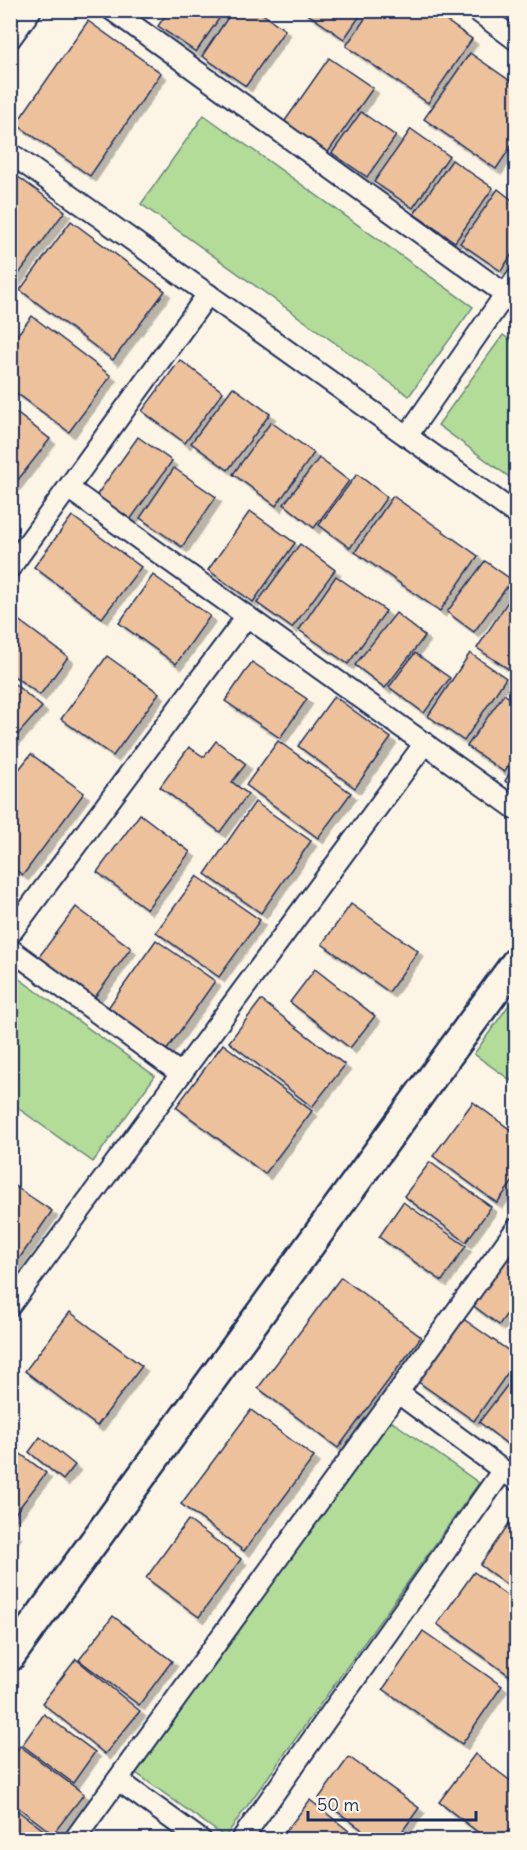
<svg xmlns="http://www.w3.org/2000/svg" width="527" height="1850" font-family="Delius,sans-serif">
  <defs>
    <filter id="shadow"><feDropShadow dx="5.5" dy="5.5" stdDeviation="0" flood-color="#0004"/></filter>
  </defs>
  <rect width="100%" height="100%" fill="#fcf5e5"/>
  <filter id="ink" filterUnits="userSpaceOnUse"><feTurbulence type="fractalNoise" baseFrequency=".0167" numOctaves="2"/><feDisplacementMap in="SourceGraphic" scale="12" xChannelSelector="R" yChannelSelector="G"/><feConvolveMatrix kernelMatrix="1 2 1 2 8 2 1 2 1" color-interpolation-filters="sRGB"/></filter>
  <g filter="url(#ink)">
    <!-- green -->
    <g fill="#b3dc99" stroke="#67867c" stroke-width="1.5">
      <path d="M204 115 473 307 409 396 141 204Z"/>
      <path d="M503 335 516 344V482L438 425Z"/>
      <path d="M11 973 155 1076 93 1162 11 1103Z"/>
      <path d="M516 995V1084L474 1054Z"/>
      <path d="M390 1420 479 1483 225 1837 136 1773Z"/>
    </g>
    <!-- building -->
    <g fill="#ecc19c" stroke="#1b2f5e" stroke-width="1.5" filter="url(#shadow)">
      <path d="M169 10H225L196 52 158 26Z"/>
      <path d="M233 10H257L285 30 246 86 202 56Z"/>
      <path d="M302 10H364L344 39Z"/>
      <path d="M371 10H431L472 39 428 103 346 46Z"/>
      <path d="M504 10H516V20Z"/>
      <path d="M88 21 161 73 90 176 16 124Z"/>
      <path d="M470 53 516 85V139L496 169 424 119Z"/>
      <path d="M329 58 373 88 326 155 282 125Z"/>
      <path d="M361 112 396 136 367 177 332 153Z"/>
      <path d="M411 129 449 156 413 208 374 182Z"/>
      <path d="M516 158V172L510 167Z"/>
      <path d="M452 160 493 188 455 242 414 214Z"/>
      <path d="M10 171 65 211 10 286Z"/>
      <path d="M498 189 516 203V248L501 271 460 243Z"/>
      <path d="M71 221 165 291 113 360 20 290Z"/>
      <path d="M32 316 111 376 69 432 10 388V344Z"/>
      <path d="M180 360 223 392 185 443 142 411Z"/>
      <path d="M233 387 270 414 228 470 191 443Z"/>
      <path d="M10 408 50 439 10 490Z"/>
      <path d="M271 422 314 453 276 506 233 474Z"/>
      <path d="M138 437 172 461 130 520 96 496Z"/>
      <path d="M319 458 349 481 314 528 284 504Z"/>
      <path d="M174 468 216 497 182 547 140 518Z"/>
      <path d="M357 474 387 497 350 548 319 525Z"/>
      <path d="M393 496 478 556 440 611 355 552Z"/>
      <path d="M250 511 295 543 253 602 208 570Z"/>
      <path d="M72 516 141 567 102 618 34 567Z"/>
      <path d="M300 544 335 570 292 628 257 603Z"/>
      <path d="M485 561 512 580 474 632 447 612Z"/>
      <path d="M153 575 210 616 176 664 119 623Z"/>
      <path d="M336 576 386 611 348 664 299 630Z"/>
      <path d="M516 589V674L477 648Z"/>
      <path d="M396 613 425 636 385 688 355 665Z"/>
      <path d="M13 616 68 657 40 695 10 673V619Z"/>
      <path d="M415 653 450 678 424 713 389 687Z"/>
      <path d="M470 653 506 678 464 741 428 716Z"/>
      <path d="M107 656 159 693 113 756 61 719Z"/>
      <path d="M252 662 307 699 280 738 225 701Z"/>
      <path d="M10 680 42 707 13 740 10 739Z"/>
      <path d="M504 694 516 703V755L504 772 467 746Z"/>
      <path d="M334 696 391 738 355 788 298 746Z"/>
      <path d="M216 741 246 764 232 782 248 794 220 832 160 787 189 747 204 757Z"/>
      <path d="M278 741 351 793 318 838 246 785Z"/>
      <path d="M31 754 84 793 23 875 10 866V781Z"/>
      <path d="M516 763V789L505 781Z"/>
      <path d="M255 802 311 841 261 913 205 874Z"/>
      <path d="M140 814 190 852 147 909 97 872Z"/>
      <path d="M197 876 260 920 219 977 156 932Z"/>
      <path d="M351 904 418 951 389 992 322 944Z"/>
      <path d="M76 907 131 948 90 1004 35 962Z"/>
      <path d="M156 940 215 981 164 1054 105 1012Z"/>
      <path d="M315 969 375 1016 350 1048 290 1002Z"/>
      <path d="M261 1000 345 1065 312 1107 229 1042Z"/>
      <path d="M223 1044 312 1111 265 1174 176 1107Z"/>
      <path d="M473 1102 516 1134V1177L497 1203 433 1156Z"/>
      <path d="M430 1162 491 1207 466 1242 404 1196Z"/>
      <path d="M10 1183 52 1211 10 1272Z"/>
      <path d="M403 1202 466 1246 442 1281 379 1237Z"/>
      <path d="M509 1253 516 1258V1301L499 1325 471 1304Z"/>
      <path d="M341 1277 421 1337 338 1448 258 1388Z"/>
      <path d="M70 1312 142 1366 97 1426 25 1371Z"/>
      <path d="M462 1318 516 1356V1361L474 1421 417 1381Z"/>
      <path d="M516 1374V1451L479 1422Z"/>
      <path d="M251 1410 314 1457 244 1551 181 1504Z"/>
      <path d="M40 1437 75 1465 63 1480 29 1452Z"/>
      <path d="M10 1446 46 1473 13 1516 10 1514Z"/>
      <path d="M515 1515 516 1516V1591L480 1565Z"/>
      <path d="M188 1520 241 1559 199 1617 146 1578Z"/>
      <path d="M10 1529 16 1533 10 1541Z"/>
      <path d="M474 1572 516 1602V1680L437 1624Z"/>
      <path d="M113 1616 172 1661 139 1705 79 1660Z"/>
      <path d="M423 1631 502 1686 462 1744 383 1689Z"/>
      <path d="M76 1659 140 1711 105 1754 42 1703Z"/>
      <path d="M44 1714 95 1752 73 1783 22 1745Z"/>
      <path d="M20 1746 84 1794 53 1834 10 1801V1758Z"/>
      <path d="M475 1754 516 1785V1840H488L439 1802Z"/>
      <path d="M349 1757 419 1808 396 1840H376L319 1798Z"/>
      <path d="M310 1800 360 1840H279Z"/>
      <path d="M10 1805 50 1835 47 1840H10Z"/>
    </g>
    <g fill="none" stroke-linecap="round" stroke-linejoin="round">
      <!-- street casing -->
      <g stroke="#1b2f5e" stroke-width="24">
        <g id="street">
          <path d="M112 10 516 302"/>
          <path d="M476 10 516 40"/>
          <path d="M10 39 31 10"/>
          <path d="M10 153 516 514"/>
          <path d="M407 436 516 279"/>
          <path d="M68 488 516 809"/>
          <path d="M10 568 208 294"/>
          <path d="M10 934 247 616"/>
          <path d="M10 949 181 1074"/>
          <path d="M10 1306 425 743"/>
          <path d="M398 1393 516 1480"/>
          <path d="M118 1780 201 1840"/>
          <path d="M74 1840 516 1229"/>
          <path d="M241 1840 503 1470"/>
        </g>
      </g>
      <!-- secondary casing -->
      <g stroke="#1b2f5e" stroke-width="33">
        <path id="secondary" d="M10 1657 516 962"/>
      </g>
      <!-- street -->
      <use href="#street" stroke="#fcf5e5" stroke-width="20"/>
      <!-- secondary -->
      <use href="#secondary" stroke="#fcf5e5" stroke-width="28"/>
    </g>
  </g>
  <!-- margin -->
  <rect width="527" height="1850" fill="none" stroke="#fcf5e5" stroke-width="36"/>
  <rect x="18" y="18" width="491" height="1814" fill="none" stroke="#1b2f5e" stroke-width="2" filter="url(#ink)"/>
  <!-- scale -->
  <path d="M308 1811v9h168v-9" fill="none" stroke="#1b2f5e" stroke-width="3"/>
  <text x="317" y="1811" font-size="18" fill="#1b2f5e" stroke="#fcf5e5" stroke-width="4.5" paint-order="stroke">50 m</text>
</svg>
